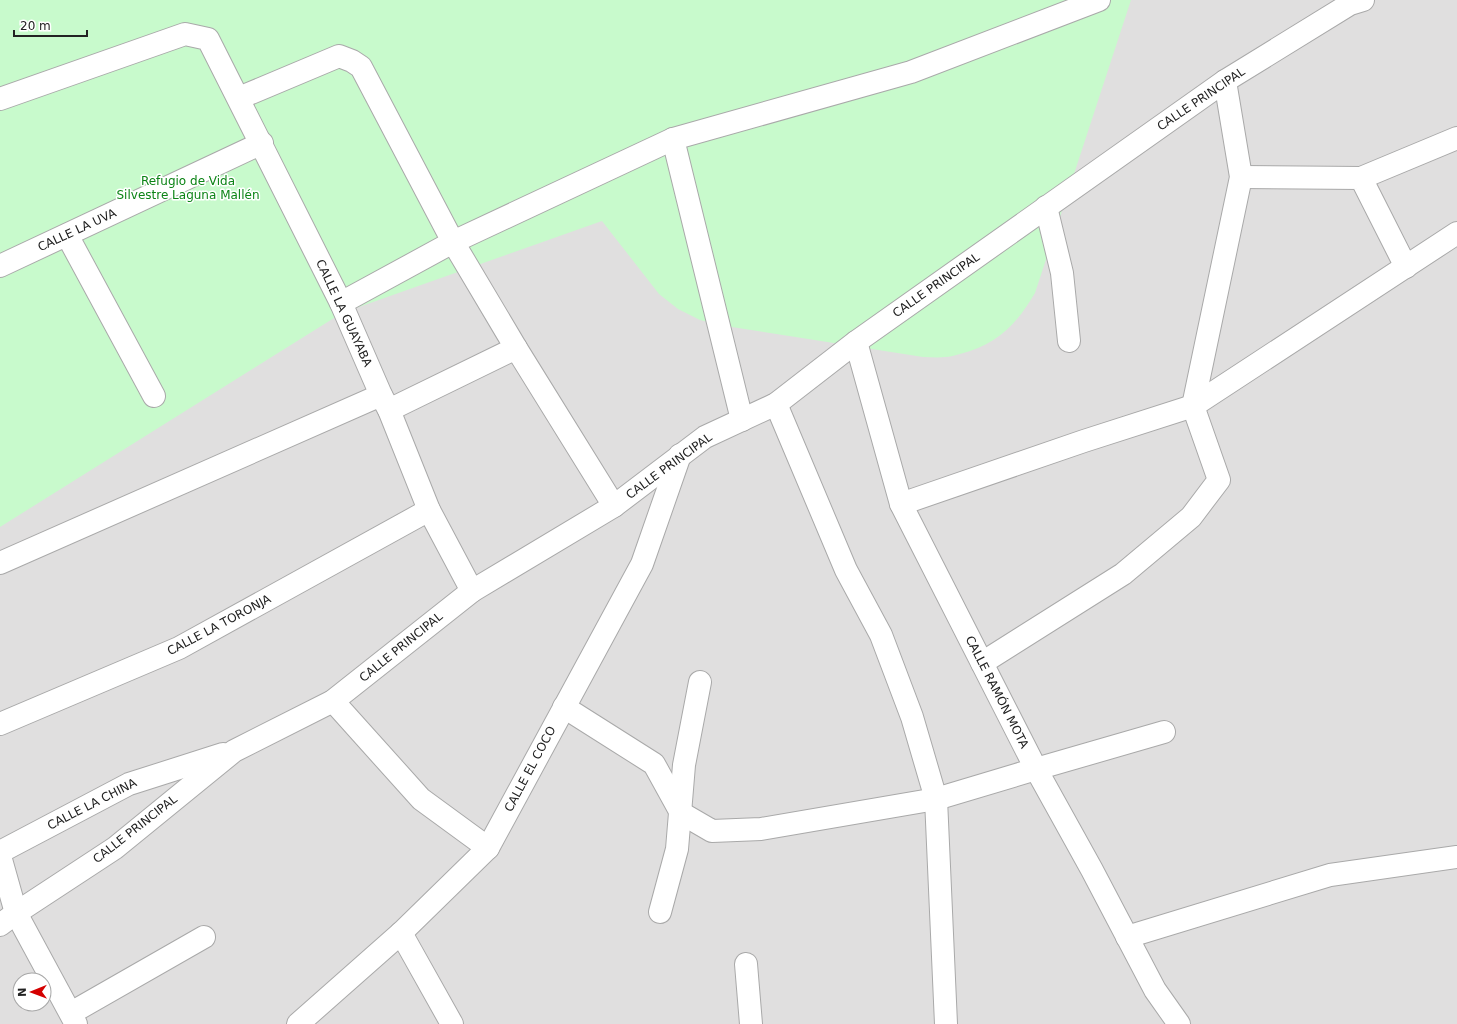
<svg xmlns="http://www.w3.org/2000/svg" width="1457" height="1024" font-family="'DejaVu Sans',sans-serif">
  <rect width="100%" height="100%" fill="#f2efe9"/>
  <!-- residential -->
  <path fill="#e0dfdf" fill-rule="evenodd" d="M0 0H1457V1024H0ZM20 980H44V1004H20Z"/>
  <!-- park -->
  <path fill="#c8facc" d="M0 0H1131L1035 293C1016 325 997 345 960 354 955 355 950 357 945 357 938 358 930 357 923 357L719 325 700 320 678 309 659 294 602 221 342 313 0 527Z"/>
  <g fill="none" stroke-linecap="round" stroke-linejoin="round">
    <!-- minor casing -->
    <g stroke="#a9a9a9" stroke-width="24">
      <g id="minor">
        <path d="M239 98 339 56 352 61 361 67 453 242 516 348 614 506"/>
        <path d="M0 99 185 34 208 39 341 303 381 395 389 410 429 510 472 591"/>
        <path d="M673 139 742 420"/>
        <path d="M1241 177 1361 178 1406 267"/>
        <path d="M1361 178 1457 138"/>
        <path d="M1046 207 1062 273 1069 341"/>
        <path d="M67 235 154 396"/>
        <path d="M0 266 262 143"/>
        <path d="M341 303 453 242 673 139 911 72 1099 0"/>
        <path d="M856 342 901 504 1036 769 1092 870 1155 990 1179 1024"/>
        <path d="M776 404 846 570 881 635 912 717 936 799 946 1024"/>
        <path d="M389 410 516 348"/>
        <path d="M901 504 1084 441 1193 406 1457 233"/>
        <path d="M0 563 381 395"/>
        <path d="M982 663 1123 574 1191 517 1219 480 1193 406 1241 177 1225 81"/>
        <path d="M333 701 421 799 488 848"/>
        <path d="M564 707 654 764 681 813 712 831 761 829 936 799 1036 769 1164 732"/>
        <path d="M0 724 179 648 429 510"/>
        <path d="M0 852 129 784 223 754"/>
        <path d="M0 856 16 913 76 1024"/>
        <path d="M660 912 677 849 684 765 700 682"/>
        <path d="M0 925 16 913 115 848 234 751 333 701 472 591 614 506 705 437 776 404 856 342 1225 81 1350 4 1363 0"/>
        <path d="M401 933 452 1024"/>
        <path d="M1127 937 1330 875 1457 857"/>
        <path d="M746 964 751 1024"/>
        <path d="M71 1013 204 937"/>
        <path d="M298 1024 401 933 488 848 642 564 680 455"/>
      </g>
    </g>
    <!-- minor -->
    <use href="#minor" stroke="#fff" stroke-width="22"/>
  </g>
  <g text-anchor="middle" stroke-width="3" stroke-linejoin="round" paint-order="stroke">
    <!-- street labels -->
    <g font-size="12" fill="#222" stroke="#fff">
      <text transform="translate(1201 99) rotate(-34)" y="4">CALLE PRINCIPAL</text>
      <text transform="translate(77 230) rotate(-25)" y="4">CALLE LA UVA</text>
      <text transform="translate(936 285) rotate(-35)" y="4">CALLE PRINCIPAL</text>
      <text transform="translate(344 313) rotate(65)" y="4">CALLE LA GUAYABA</text>
      <text transform="translate(669 466) rotate(-36)" y="4">CALLE PRINCIPAL</text>
      <text transform="translate(219 625) rotate(-28)" y="4">CALLE LA TORONJA</text>
      <text transform="translate(401 647) rotate(-39)" y="4">CALLE PRINCIPAL</text>
      <text transform="translate(997 692) rotate(63)" y="4">CALLE RAMÓN MOTA</text>
      <text transform="translate(530 769) rotate(-62)" y="4">CALLE EL COCO</text>
      <text transform="translate(92 804) rotate(-27)" y="4">CALLE LA CHINA</text>
      <text transform="translate(135 829) rotate(-38)" y="4">CALLE PRINCIPAL</text>
    </g>
    <!-- park labels -->
    <g font-size="12" fill="#0c8416" stroke="#fff">
      <text x="188" y="185">Refugio de Vida<tspan x="188" dy="14">Silvestre Laguna Mallén</tspan></text>
    </g>
  </g>
  <!-- north arrow -->
  <g transform="translate(32 992) rotate(269)"><circle r="19" fill="#ffffff" stroke="#a7a7a7"/>
  <path d="M0-3L7 15L0 10L-7 15Z" fill="#d40000"/>
  <text y="-6" font-size="11" font-weight="bold" text-anchor="middle" fill="#222222">N</text>
  </g>
  <!-- scale -->
  <path d="M14 30v6h73v-6" fill="none" stroke="#222222" stroke-width="2"/>
  <text x="20" y="30" font-size="12" fill="#222222" stroke="#ffffff" stroke-width="3" paint-order="stroke">20 m</text>
</svg>
